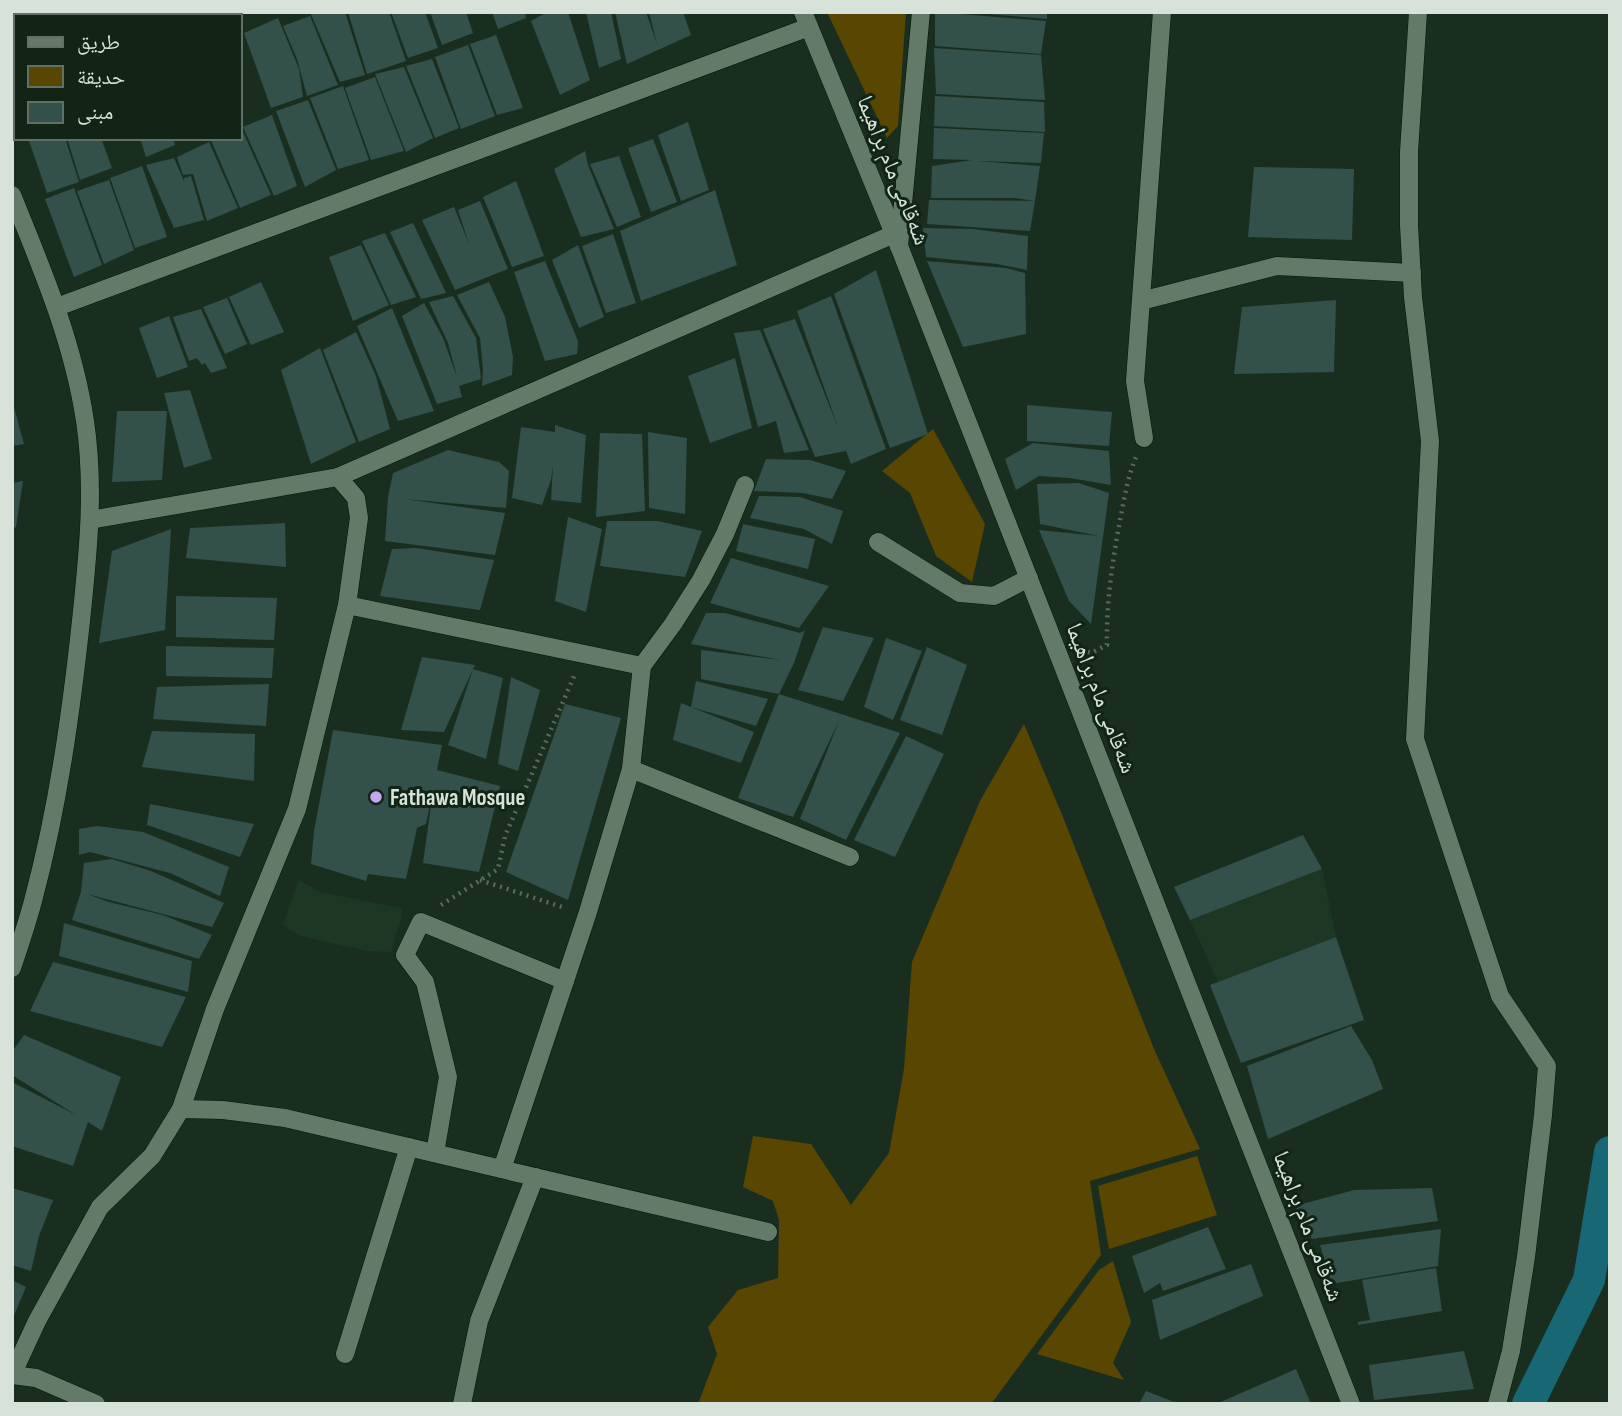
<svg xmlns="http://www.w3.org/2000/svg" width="1622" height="1416" font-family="'Sofia Sans Condensed','Noto Naskh Arabic',sans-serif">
  <rect width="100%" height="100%" fill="#1a2e20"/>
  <!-- built -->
  <g fill="#1d3724">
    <path d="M1322 869 1336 937 1218 982 1190 920Z"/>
    <path d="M299 880 320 892 401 908 402 915 391 952 367 951 300 936 283 925Z"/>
  </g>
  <!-- green -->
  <g fill="#594600">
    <path d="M827 12H906L898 126 887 138Z"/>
    <path d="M933 429 985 524 972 582 936 556 910 493 882 471Z"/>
    <path d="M1024 724 1063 817 1154 1049 1200 1149 1090 1181 1101 1255 991 1404H698L717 1354 708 1327 738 1290 778 1278 779 1220 773 1201 743 1187 753 1136 811 1144 851 1205 889 1153 904 1069 912 962 980 801Z"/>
    <path d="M1197 1156 1217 1215 1109 1249 1098 1186Z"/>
    <path d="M1113 1261 1131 1322 1113 1363 1124 1380 1037 1354 1099 1270Z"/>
  </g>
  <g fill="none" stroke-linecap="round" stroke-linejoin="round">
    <!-- canal -->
    <path stroke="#176775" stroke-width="32" d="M1528 1404 1589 1280 1610 1152"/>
  </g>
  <!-- building -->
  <g fill="#33504b">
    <path d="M12 12H131V13L123 16H16V62L12 63Z"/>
    <path d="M310 12H345L365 75 340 82Z"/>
    <path d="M348 12H389L406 61 367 74Z"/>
    <path d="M391 12H425L438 48 408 58Z"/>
    <path d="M430 12H466L473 33 442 45Z"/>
    <path d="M492 12H525L526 18 498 29Z"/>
    <path d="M547 12H568L590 80 560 95 531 21Z"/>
    <path d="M586 12H611L621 59 599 68Z"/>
    <path d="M615 12H646L657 44 649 12H683L691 35 627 64Z"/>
    <path d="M935 12 1046 21 1041 54 935 46Z"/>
    <path d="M988 12H1047V19L988 14Z"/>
    <path d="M310 16 338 85 307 96 297 59 283 26Z"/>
    <path d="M278 18 299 69 303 97 271 108 244 33Z"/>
    <path d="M496 35 523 108 497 115 470 44Z"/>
    <path d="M468 45 495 116 461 129 435 57Z"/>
    <path d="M934 48 1041 55 1045 100 936 94Z"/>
    <path d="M432 59 459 128 435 138 406 66Z"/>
    <path d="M404 67 433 138 406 152 375 74Z"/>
    <path d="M375 77 404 151 371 160 345 88Z"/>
    <path d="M343 86 369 160 338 169 310 98Z"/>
    <path d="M935 96 1044 102 1045 132 934 126Z"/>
    <path d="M308 100 336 170 305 187 276 111Z"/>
    <path d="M272 115 297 186 274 196 243 127Z"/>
    <path d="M688 122 709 190 681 201 658 135Z"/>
    <path d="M240 125 271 195 240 208 210 138H240Z"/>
    <path d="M934 128 1044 133 1041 163 977 161 1040 166 1035 201 1030 231 927 224 929 200 1035 201 1015 198H931L932 166 972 160 933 159Z"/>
    <path d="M28 138H65L79 182 47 193Z"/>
    <path d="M67 138H101L112 168 80 180Z"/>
    <path d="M140 138H173L175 145 146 157Z"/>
    <path d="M653 139 677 202 651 212 628 148Z"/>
    <path d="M209 142 238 208 207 221 193 174 183 175 177 157Z"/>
    <path d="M585 151 588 165 614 229 581 237 554 169Z"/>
    <path d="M619 156 641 217 617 227 590 164Z"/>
    <path d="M174 158 184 181V178L191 176 204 220 174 228 146 165Z"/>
    <path d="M142 166 167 237 135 248 110 178Z"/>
    <path d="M1254 167 1354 169 1352 240 1248 237Z"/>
    <path d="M109 180 134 250 104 264 77 191Z"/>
    <path d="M516 181 544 256 512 267 483 197Z"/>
    <path d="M74 188 102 265 74 277 45 199Z"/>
    <path d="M715 190 737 265 641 301 620 231Z"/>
    <path d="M480 201 508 269 455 290 422 220 454 207 469 244 458 210Z"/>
    <path d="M413 223 446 293 421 299 390 232Z"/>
    <path d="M923 228 973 229 1028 236 1027 270 997 264 926 257Z"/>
    <path d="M385 233 416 297 391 305 362 241Z"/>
    <path d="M613 234 636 303 606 313 582 246Z"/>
    <path d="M361 245 389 305 353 321 329 257Z"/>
    <path d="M578 245 604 317 579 328 552 260Z"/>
    <path d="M545 261 578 341 577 354 545 361 514 272Z"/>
    <path d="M927 261 1006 268 1025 273 1026 334 963 347Z"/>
    <path d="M876 270 928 434 890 448 834 294Z"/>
    <path d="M261 282 284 332 251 345 229 297Z"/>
    <path d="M489 282 505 317 513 357 512 375 482 386 483 369 480 338 457 295Z"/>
    <path d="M453 296 476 338 481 379 459 386 462 397 437 404 402 316 424 303 443 338 457 377 448 343 429 302Z"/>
    <path d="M831 296 886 449 851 464 846 451 815 457 763 329 795 319 839 430 797 311Z"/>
    <path d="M227 298 247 344 225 354 203 307Z"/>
    <path d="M1336 300 1334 372 1234 374 1242 307Z"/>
    <path d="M392 308 434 411 398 421 357 326Z"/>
    <path d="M201 309 227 368 211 373 205 363 202 365 197 358 189 361 173 317Z"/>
    <path d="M169 316 188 367 157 378 139 328Z"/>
    <path d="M760 330 809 450 784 453 776 421 758 427 734 333Z"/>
    <path d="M356 332 376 376 390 429 359 442 323 350Z"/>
    <path d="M320 348 356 442 311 464 281 370Z"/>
    <path d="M735 358 752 428 710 443 688 376Z"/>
    <path d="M190 390 212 459 184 468 164 393Z"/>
    <path d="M12 400 24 444 12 446Z"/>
    <path d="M1027 405 1112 412 1109 446 1027 441Z"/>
    <path d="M117 411H167L162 480 112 482Z"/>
    <path d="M555 425 586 435 581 503 551 500 553 465 551 480 542 505 512 498 521 427 555 432Z"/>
    <path d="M648 432 687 438 685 514 649 508Z"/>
    <path d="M600 433 642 434 645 511 596 517Z"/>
    <path d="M1033 443 1109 451 1111 485 1070 478 1039 476 1016 490 1005 459Z"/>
    <path d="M448 450 499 462 509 471 506 508 404 499 505 513 495 555 385 541 388 497 393 473Z"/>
    <path d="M766 459 810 460 846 471 832 499 803 493 754 491Z"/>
    <path d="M23 481 16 527 12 529V483Z"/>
    <path d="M1079 483 1109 493 1091 624 1069 601 1039 530 1099 536 1040 524 1037 484Z"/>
    <path d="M759 496 800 497 843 511 832 544 804 529 750 518Z"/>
    <path d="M568 517 602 529 586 612 555 601Z"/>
    <path d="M607 521H658L702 531 685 577 600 566Z"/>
    <path d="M285 523 286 567 186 558 190 528Z"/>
    <path d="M743 524 815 539 808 569 736 551Z"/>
    <path d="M171 529 165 630 99 643 112 551Z"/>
    <path d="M416 548 494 560 480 610 380 596 392 549Z"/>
    <path d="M731 558 829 586 799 628 710 603Z"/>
    <path d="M176 596 277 598 274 640 176 637Z"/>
    <path d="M706 613H725L800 633 805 630 794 663 779 694 701 679V650L781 660 691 644Z"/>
    <path d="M823 627 874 638 843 701 798 690Z"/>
    <path d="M886 638 922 651 893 720 864 707Z"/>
    <path d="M166 646 274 648 272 678 166 676Z"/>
    <path d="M927 647 967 665 942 735 900 720Z"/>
    <path d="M422 657 475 665 473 669 503 678 486 759 448 745 473 669 444 732 401 730Z"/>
    <path d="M511 677 540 690 518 771 498 764Z"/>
    <path d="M696 681 768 699 756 726 691 707 754 732 741 763 673 740 681 703 691 707Z"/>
    <path d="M269 684 266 726 153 719 157 687Z"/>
    <path d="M779 694 900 733 846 840 800 819 839 721 793 817 738 798Z"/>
    <path d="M565 704 621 718 568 900 506 872Z"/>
    <path d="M333 730 442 745 437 770 500 786 479 872 423 863 433 791 426 824 417 828 406 879 368 874 366 881 311 864 314 831Z"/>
    <path d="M152 731 255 734 254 781 142 767Z"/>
    <path d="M906 736 944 754 895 857 854 840Z"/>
    <path d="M150 804 254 824 240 857 147 825Z"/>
    <path d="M97 826 143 832 229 867 220 896 170 873 90 852 79 855V829Z"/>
    <path d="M1303 835 1322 869 1190 920 1174 887Z"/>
    <path d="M112 859 151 871 224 903 212 927 87 894 109 902 163 915 212 935 199 959 72 920 81 892 84 863Z"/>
    <path d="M64 923 192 961 188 992 59 956Z"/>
    <path d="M1336 937 1364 1020 1241 1063 1210 985Z"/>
    <path d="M53 962 186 997 162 1047 30 1011Z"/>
    <path d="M1351 1026 1372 1060 1383 1089 1268 1139 1247 1066Z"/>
    <path d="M24 1035 121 1077 102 1131 88 1122 73 1166 12 1146V1082L76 1115 12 1075V1052Z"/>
    <path d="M12 1188 53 1200 39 1236 31 1271 12 1265Z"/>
    <path d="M1432 1188 1438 1221 1312 1239 1295 1206 1354 1190Z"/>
    <path d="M1208 1227 1226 1269 1163 1291 1160 1283 1144 1293 1132 1256Z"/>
    <path d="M1441 1229 1438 1266 1331 1284 1320 1245Z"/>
    <path d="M1251 1264 1263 1296 1160 1340 1152 1300Z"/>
    <path d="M1436 1268 1442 1311 1358 1325V1322L1370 1320 1362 1280Z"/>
    <path d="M12 1280 26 1287 12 1320Z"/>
    <path d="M1464 1351 1474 1389 1374 1400 1369 1365Z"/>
    <path d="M1296 1369 1311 1404H1216Z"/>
    <path d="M1146 1391 1179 1404H1139Z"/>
  </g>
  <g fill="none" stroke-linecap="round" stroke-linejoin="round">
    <!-- service casing -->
    <g stroke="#041609" stroke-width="19">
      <path id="service" d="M878 542 960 593 994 596 1029 578"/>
    </g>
    <!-- minor casing -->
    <g stroke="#041609" stroke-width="19">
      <g id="minor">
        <path d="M1418 12 1409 152V225L1413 297 1430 441 1415 739 1500 996 1547 1066 1543 1115 1526 1257 1511 1351 1497 1404"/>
        <path d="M185 16 193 12"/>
        <path d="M12 90 16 89"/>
        <path d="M899 246 921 12"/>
        <path d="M1141 301 1277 266 1412 273"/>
        <path d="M57 307 809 27"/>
        <path d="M1144 438 1135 381 1162 12"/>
        <path d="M90 520 338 477 894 234"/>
        <path d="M347 605 642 666"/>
        <path d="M631 769 850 857"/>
        <path d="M181 1109 223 1110 285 1118 768 1232"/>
        <path d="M435 1153 448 1077 425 982 405 955 421 922 565 981"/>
        <path d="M502 1169 587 915 631 769 642 666 673 624 701 580 725 534 745 485"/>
        <path d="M345 1354 409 1147"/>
        <path d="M12 1375 37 1321 100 1207 152 1156 181 1109 215 1009 297 809 347 605 359 518 356 498 338 477"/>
        <path d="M12 1375 36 1378 96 1404"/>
        <path d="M462 1404 479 1321 535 1177"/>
      </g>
    </g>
    <!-- tertiary casing -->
    <g stroke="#041609" stroke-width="19">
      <g id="tertiary">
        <path d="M803 12 899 246 1351 1404"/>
        <path d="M12 195C42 269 73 341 85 421 95 488 88 554 81 621 71 713 58 807 34 897 28 921 20 944 12 968"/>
      </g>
    </g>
    <!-- path -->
    <g stroke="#596a5e" stroke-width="4.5" stroke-dasharray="2 5" stroke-linecap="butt">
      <path d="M1081 650 1091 653 1107 645C1106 602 1113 557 1121 515 1125 495 1128 476 1136 457"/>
      <path d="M480 880 565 908"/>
      <path d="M441 905 498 869 505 836 575 674"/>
    </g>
    <!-- service -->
    <use href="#service" stroke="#647a69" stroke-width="18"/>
    <!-- minor -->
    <use href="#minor" stroke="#647a69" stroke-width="18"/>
    <!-- tertiary -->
    <use href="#tertiary" stroke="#647a69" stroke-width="18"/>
  </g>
  <!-- markers -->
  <circle fill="#c5a6f0" stroke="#112416" stroke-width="2.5" cx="376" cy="797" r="7"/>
  <g text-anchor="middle" stroke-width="6" stroke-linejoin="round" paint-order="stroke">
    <!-- street labels -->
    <g font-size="23" fill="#d7e3d9" stroke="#112416">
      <text transform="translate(894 170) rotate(68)" y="8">شەقامی مام براهیما</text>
      <text transform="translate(1102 698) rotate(69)" y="8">شەقامی مام براهیما</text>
      <text transform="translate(1309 1226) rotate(69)" y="8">شەقامی مام براهیما</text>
    </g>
    <!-- poi labels -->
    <g font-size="23" font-weight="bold" fill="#d7e3d9" stroke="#112416" text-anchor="start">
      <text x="390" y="805">Fathawa Mosque</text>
    </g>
  </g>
  <!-- border -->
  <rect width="1622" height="1416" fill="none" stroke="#d7e3d9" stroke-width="28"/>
  <!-- legend -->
  <rect x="14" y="14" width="228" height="126" fill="#112416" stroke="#607064" stroke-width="2"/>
  <rect x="28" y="37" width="35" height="10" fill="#647a69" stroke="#607064" stroke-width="2"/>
  <text x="77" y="49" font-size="21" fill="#d7e3d9">طريق</text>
  <rect x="28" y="66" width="35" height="21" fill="#594600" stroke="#607064" stroke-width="2"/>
  <text x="77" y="84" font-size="21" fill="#d7e3d9">حديقة</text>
  <rect x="28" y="102" width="35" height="21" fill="#33504b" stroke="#607064" stroke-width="2"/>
  <text x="77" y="119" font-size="21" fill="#d7e3d9">مبنى</text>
</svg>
